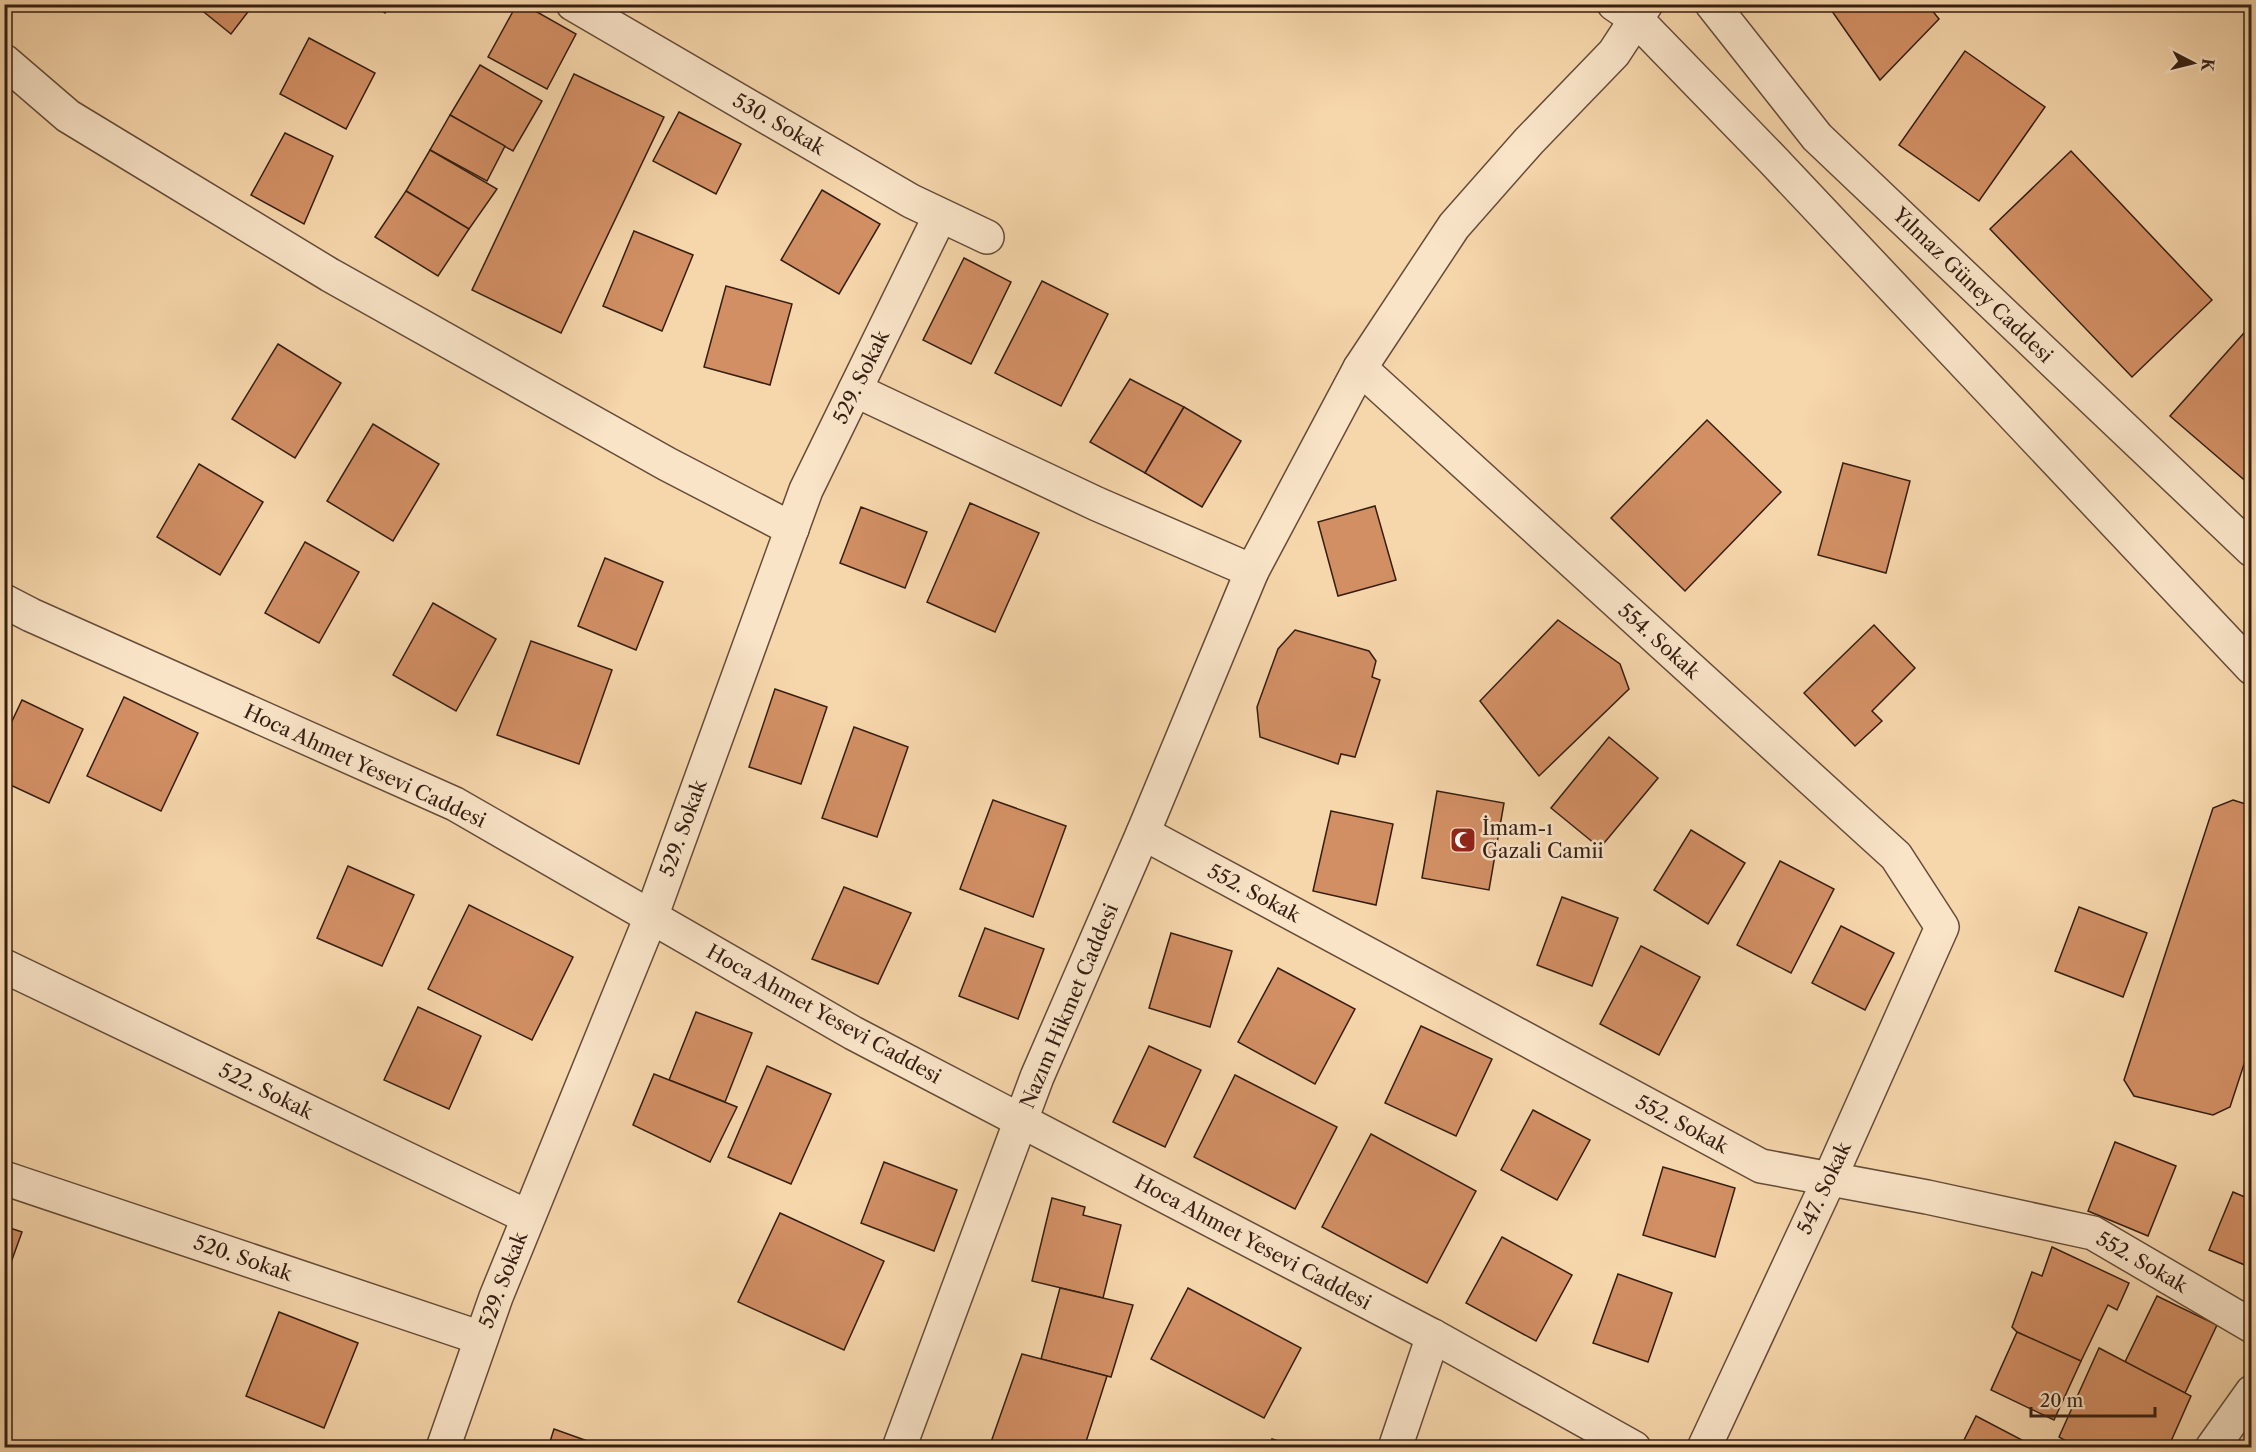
<svg xmlns="http://www.w3.org/2000/svg" width="2256" height="1452" font-family="'Libre Caslon Text',serif">
  <rect width="100%" height="100%" fill="#f6d6ab"/>
  <filter id="stains"><feTurbulence type="fractalNoise" baseFrequency=".00333" numOctaves="4"/><feColorMatrix values="0 0 0 0 .2 0 0 0 0 .09 0 0 0 0 .02 0 0 0 .5 -.17"/></filter>
  <radialGradient id="worn" r=".72"><stop offset=".6" stop-color="#630" stop-opacity="0"/><stop offset="1" stop-color="#630" stop-opacity=".3"/></radialGradient>
  <!-- building -->
  <g fill="#d28f64" stroke="#351e12" stroke-width="1.5">
    <path d="M194 4H254L231 34Z"/>
    <path d="M372 4H391L385 13Z"/>
    <path d="M517 4H523L576 34 547 89 488 57Z"/>
    <path d="M1827 4H1927L1939 19 1880 80Z"/>
    <path d="M309 38 375 73 346 129 280 94Z"/>
    <path d="M1965 51 2045 107 1979 201 1899 145Z"/>
    <path d="M480 65 542 101 513 151 450 115Z"/>
    <path d="M574 74 664 117 561 333 472 290Z"/>
    <path d="M679 112 741 144 716 194 653 161Z"/>
    <path d="M450 115 505 146 487 181 430 150Z"/>
    <path d="M285 133 333 156 304 224 251 195Z"/>
    <path d="M430 150 497 189 469 229 406 191Z"/>
    <path d="M2071 151 2212 300 2132 377 1990 229Z"/>
    <path d="M822 190 880 224 839 294 781 260Z"/>
    <path d="M406 191 469 229 438 276 375 237Z"/>
    <path d="M634 231 693 255 662 331 603 306Z"/>
    <path d="M964 258 1011 282 971 364 923 340Z"/>
    <path d="M1042 281 1108 314 1061 406 995 373Z"/>
    <path d="M726 286 792 304 770 385 704 367Z"/>
    <path d="M2252 324V481L2249 484 2170 416Z"/>
    <path d="M278 344 341 383 295 458 232 419Z"/>
    <path d="M1130 379 1184 407 1145 473 1090 442Z"/>
    <path d="M1184 407 1241 441 1202 507 1145 473Z"/>
    <path d="M1707 420 1781 492 1685 591 1611 518Z"/>
    <path d="M373 424 439 464 393 541 327 501Z"/>
    <path d="M1843 463 1910 481 1886 573 1818 555Z"/>
    <path d="M199 464 263 502 220 575 157 537Z"/>
    <path d="M970 503 1039 533 995 632 927 602Z"/>
    <path d="M1375 506 1396 580 1338 596 1318 522Z"/>
    <path d="M861 507 927 532 905 588 840 563Z"/>
    <path d="M305 542 359 572 319 643 265 613Z"/>
    <path d="M605 558 663 582 636 650 578 626Z"/>
    <path d="M433 603 496 639 456 711 393 675Z"/>
    <path d="M1558 620 1620 664 1629 689 1539 776 1480 701Z"/>
    <path d="M1874 625 1915 668 1872 711 1882 721 1855 746 1804 693Z"/>
    <path d="M1295 630 1369 651 1376 661 1372 677 1380 680 1355 757 1341 754 1338 764 1260 737 1257 707 1278 649Z"/>
    <path d="M531 641 612 670 579 764 497 735Z"/>
    <path d="M775 689 827 707 801 784 749 767Z"/>
    <path d="M124 697 198 733 161 811 87 776Z"/>
    <path d="M22 700 83 729 49 803 4 782V738Z"/>
    <path d="M854 727 908 747 877 837 822 818Z"/>
    <path d="M1609 737 1658 778 1600 848 1551 808Z"/>
    <path d="M1437 791 1504 803 1489 890 1422 878Z"/>
    <path d="M993 800 1066 826 1033 917 960 889Z"/>
    <path d="M2233 800 2252 806V1040L2230 1107 2213 1115 2134 1096 2124 1080 2213 808Z"/>
    <path d="M1331 811 1393 824 1376 905 1313 891Z"/>
    <path d="M1691 830 1745 863 1708 924 1654 890Z"/>
    <path d="M1780 861 1834 889 1791 973 1737 945Z"/>
    <path d="M348 866 414 895 382 966 317 938Z"/>
    <path d="M844 887 911 913 878 984 812 959Z"/>
    <path d="M1562 897 1618 918 1592 986 1537 965Z"/>
    <path d="M469 905 573 957 532 1040 428 989Z"/>
    <path d="M2079 907 2147 933 2123 997 2055 971Z"/>
    <path d="M1841 926 1894 953 1865 1010 1812 983Z"/>
    <path d="M985 928 1044 949 1018 1019 959 996Z"/>
    <path d="M1171 933 1232 951 1210 1027 1149 1008Z"/>
    <path d="M1641 946 1700 977 1659 1055 1600 1024Z"/>
    <path d="M1278 968 1355 1009 1315 1084 1238 1042Z"/>
    <path d="M418 1007 481 1036 449 1109 384 1080Z"/>
    <path d="M696 1012 752 1033 725 1102 669 1080Z"/>
    <path d="M1421 1026 1492 1059 1456 1136 1385 1103Z"/>
    <path d="M1149 1046 1201 1070 1165 1147 1113 1122Z"/>
    <path d="M767 1066 831 1094 791 1184 728 1157Z"/>
    <path d="M654 1074 737 1107 710 1162 633 1125Z"/>
    <path d="M1235 1075 1337 1127 1295 1209 1194 1157Z"/>
    <path d="M1533 1110 1590 1140 1557 1200 1501 1170Z"/>
    <path d="M1371 1134 1476 1191 1427 1283 1322 1227Z"/>
    <path d="M2115 1142 2176 1166 2148 1236 2088 1211Z"/>
    <path d="M884 1162 957 1190 934 1251 861 1223Z"/>
    <path d="M1663 1167 1735 1188 1715 1257 1643 1235Z"/>
    <path d="M2233 1192 2252 1200V1268L2209 1250Z"/>
    <path d="M1052 1198 1085 1207 1083 1215 1121 1225 1103 1298 1032 1281Z"/>
    <path d="M780 1213 884 1261 844 1350 738 1302Z"/>
    <path d="M4 1226 22 1232 4 1282Z"/>
    <path d="M1502 1237 1572 1275 1536 1341 1466 1303Z"/>
    <path d="M2052 1247 2129 1283 2117 1310 2108 1305 2081 1361 2017 1332 2012 1327 2032 1272 2042 1276Z"/>
    <path d="M1618 1274 1672 1293 1648 1362 1593 1343Z"/>
    <path d="M1060 1288 1133 1305 1111 1377 1041 1359Z"/>
    <path d="M1188 1288 1301 1348 1264 1418 1151 1359Z"/>
    <path d="M2157 1296 2217 1325 2185 1393 2125 1362Z"/>
    <path d="M279 1312 358 1343 324 1428 246 1396Z"/>
    <path d="M2017 1332 2081 1361 2054 1420 1991 1390Z"/>
    <path d="M2099 1348 2191 1396 2168 1448H2078L2059 1437Z"/>
    <path d="M1022 1354 1107 1376 1084 1448H1009L991 1442Z"/>
    <path d="M1976 1416 2037 1448H1960Z"/>
    <path d="M554 1429 607 1448H548Z"/>
    <path d="M1272 1439 1303 1448H1269Z"/>
  </g>
  <g fill="none" stroke-linecap="round" stroke-linejoin="round">
    <!-- minor casing -->
    <g stroke="#654c38" stroke-width="36">
      <g id="minor">
        <path d="M573 4 911 201 987 237"/>
        <path d="M1614 4 1636 19 1772 159 2252 668"/>
        <path d="M1712 4 1817 137 2252 550"/>
        <path d="M4 61 68 116 330 275 667 464 792 529"/>
        <path d="M1360 368 1896 856 1942 927 1829 1180 1704 1448"/>
        <path d="M855 390 1097 504 1252 571"/>
        <path d="M4 601 31 615 455 804 853 1033 1433 1336 1634 1448"/>
        <path d="M1143 833 1761 1166 1927 1197 2093 1233 2252 1326"/>
        <path d="M4 966 528 1217"/>
        <path d="M4 1178 481 1338"/>
        <path d="M443 1448 496 1297 651 917 806 490 940 216"/>
        <path d="M899 1448 1037 1077 1143 833 1252 571 1360 368 1454 226 1529 141 1614 53 1646 4"/>
        <path d="M1395 1448 1433 1336"/>
        <path d="M2212 1448 2252 1392"/>
      </g>
    </g>
    <!-- minor -->
    <use href="#minor" stroke="#f9e4c8" stroke-width="33"/>
  </g>
  <!-- icons -->
  <defs>
    <g id="mosque-square" transform="scale(1.35)"><rect x="-9" y="-9" width="18" height="18" rx="4" fill="#8f2418" stroke="#f9e4c8"/><path d="M3.5-4.9A6 6 0 1 0 3.5 4.9A5 5 0 1 1 3.5-4.9Z" fill="#fff"/></g>
  </defs>
  <g fill-rule="evenodd">
    <use href="#mosque-square" x="1463" y="840"/>
  </g>
  <g text-anchor="middle" stroke-width="5" stroke-linejoin="round" paint-order="stroke">
    <!-- street labels -->
    <g font-size="20" fill="#351e12" stroke="#f9e4c8">
      <text transform="translate(779 124) rotate(30)" y="7">530. Sokak</text>
      <text transform="translate(1973 285) rotate(44)" y="7">Yılmaz Güney Caddesi</text>
      <text transform="translate(861 377) rotate(-64)" y="7">529. Sokak</text>
      <text transform="translate(1659 641) rotate(42)" y="7">554. Sokak</text>
      <text transform="translate(365 766) rotate(25)" y="7">Hoca Ahmet Yesevi Caddesi</text>
      <text transform="translate(683 828) rotate(-70)" y="7">529. Sokak</text>
      <text transform="translate(1254 893) rotate(28)" y="7">552. Sokak</text>
      <text transform="translate(1069 1006) rotate(-67)" y="7">Nazım Hikmet Caddesi</text>
      <text transform="translate(824 1014) rotate(29)" y="7">Hoca Ahmet Yesevi Caddesi</text>
      <text transform="translate(266 1091) rotate(26)" y="7">522. Sokak</text>
      <text transform="translate(1682 1124) rotate(28)" y="7">552. Sokak</text>
      <text transform="translate(1824 1188) rotate(-65)" y="7">547. Sokak</text>
      <text transform="translate(1253 1242) rotate(28)" y="7">Hoca Ahmet Yesevi Caddesi</text>
      <text transform="translate(243 1258) rotate(19)" y="7">520. Sokak</text>
      <text transform="translate(2142 1262) rotate(30)" y="7">552. Sokak</text>
      <text transform="translate(503 1280) rotate(-69)" y="7">529. Sokak</text>
    </g>
    <!-- poi labels -->
    <g font-size="20" fill="#351e12" stroke="#f9e4c8" text-anchor="start">
      <text x="1482" y="835">İmam-ı<tspan x="1482" dy="23">Gazali Camii</tspan></text>
    </g>
  </g>
  <!-- margin -->
  <rect width="2256" height="1452" fill="none" stroke="#f6d6ab" stroke-width="24"/>
  <rect x="6" y="6" width="2244" height="1440" fill="none" stroke="#351e12" stroke-width="3"/>
  <rect x="12" y="12" width="2232" height="1428" fill="none" stroke="#351e12" stroke-width="1.5"/>
  <!-- north arrow -->
  <g transform="translate(2193 63) rotate(97)" stroke="#f9e4c8" stroke-width="4.5" paint-order="stroke">
  <path d="M0-4.5L10 22L0 15L-10 22Z" fill="#351e12"/>
  <text y="-9" font-size="16" font-weight="bold" text-anchor="middle" fill="#351e12">K</text>
  </g>
  <!-- scale -->
  <path d="M2031 1407v9h124v-9" fill="none" stroke="#351e12" stroke-width="3"/>
  <text x="2040" y="1407" font-size="18" fill="#351e12" stroke="#f9e4c8" stroke-width="4.5" paint-order="stroke">20 m</text>
  <rect width="100%" height="100%" filter="url(#stains)"/>
  <rect width="100%" height="100%" fill="url(#worn)"/>
</svg>
